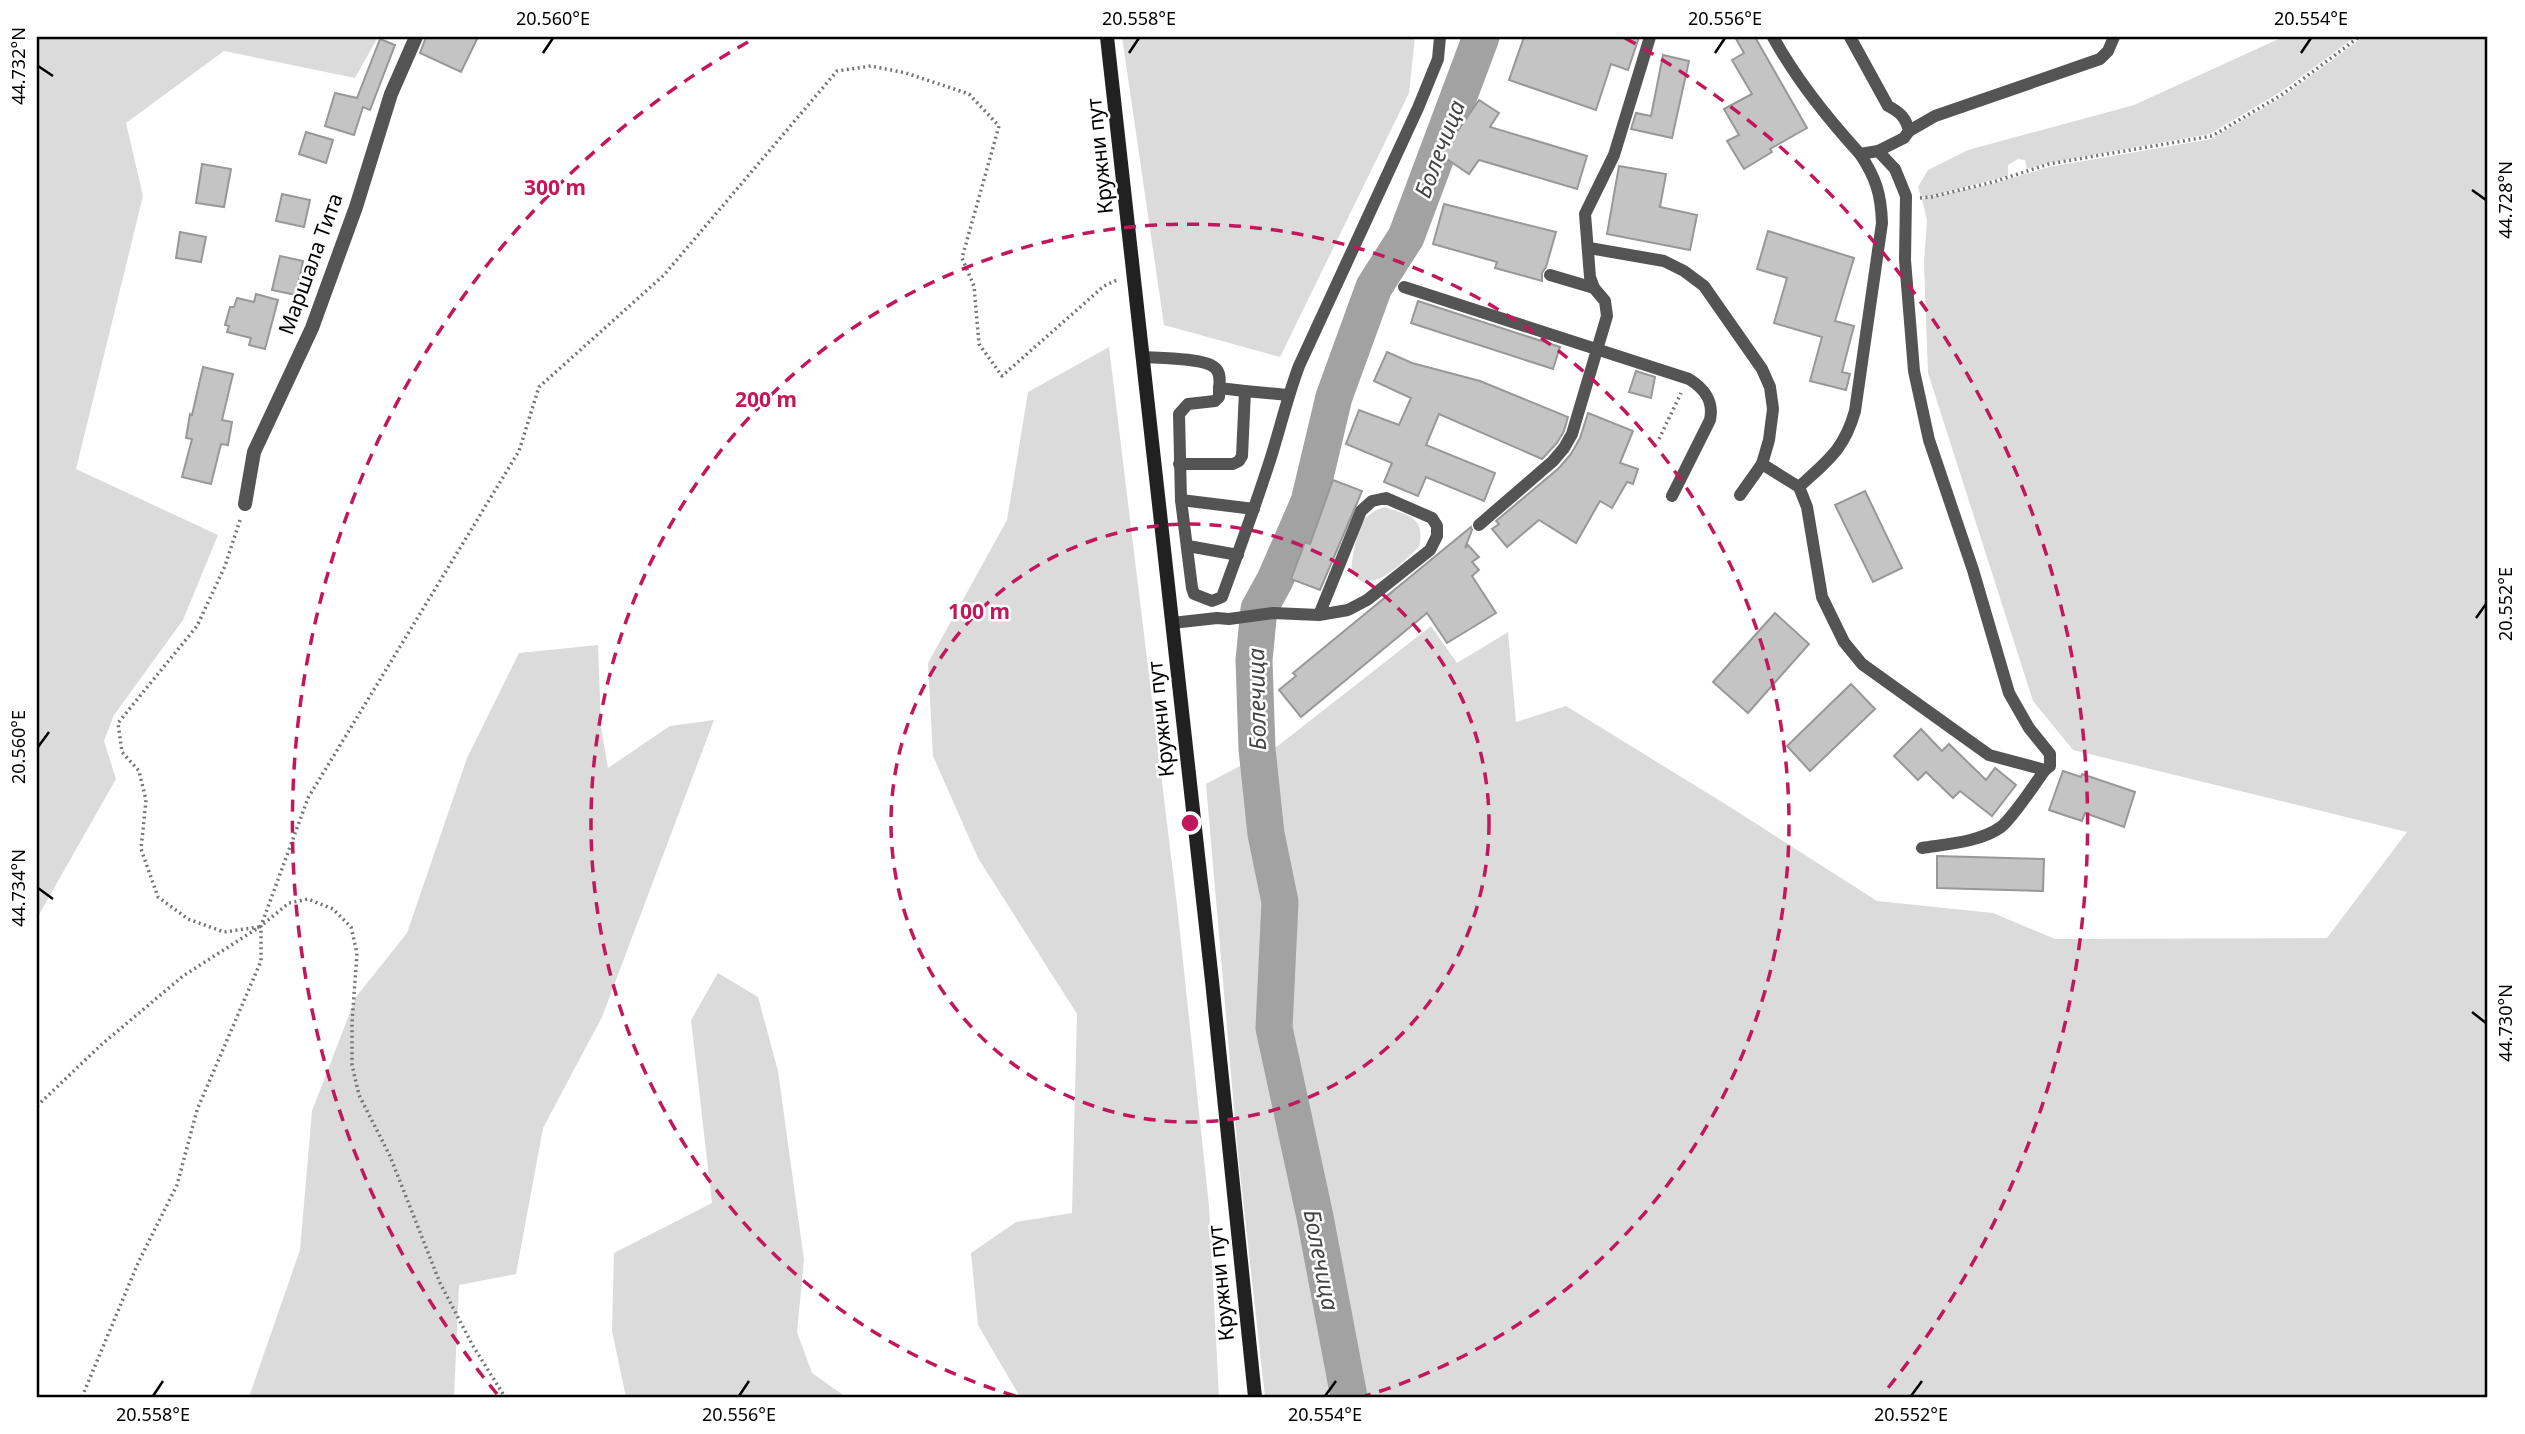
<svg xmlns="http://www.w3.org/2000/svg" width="2525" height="1434" font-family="'Noto Sans',sans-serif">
  <rect width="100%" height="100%" fill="#fff"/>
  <!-- green -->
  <g fill="#dbdbdb">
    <path d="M37 37H378L355 78 224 51 126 123 143 196 76 469 218 535 183 620 114 715 104 741 116 779 37 918Z"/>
    <path d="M1122 37H1415L1409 93 1280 357 1164 325Z"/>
    <path d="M2283 37H2355L2282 91 2210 134 2048 163 2027 169 2025 160 2018 159 2008 165V176L1931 196 1921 197 1918 187 1928 170 1968 150 2134 105Z"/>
    <path d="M2363 37H2488V1397H1265L1238 1155 1206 784 1279 745 1431 626 1457 663 1508 632 1516 722 1566 706 1730 807 1877 901 1993 913 2055 939 2327 938 2407 832 2073 750 2033 701 1928 373 1924 262 1927 220 1922 199 1991 184 2049 167 2211 139 2285 95Z"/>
    <path d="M1109 347 1177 905 1209 1206 1219 1397H1020L978 1325 971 1253 1016 1222 1072 1213 1077 1014 978 858 933 756 928 663 1007 520 1028 392Z"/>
    <path d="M1384 507C1408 515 1426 517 1419 547 1402 562 1386 582 1362 582 1358 579 1353 575 1352 569 1351 558 1358 527 1365 519 1370 513 1377 510 1384 507Z"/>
    <path d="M598 645 601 727 608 768 670 726 714 720 602 1017 543 1128 516 1274 459 1285 454 1397H249L300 1250 312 1111 356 997 407 933 467 758 519 653Z"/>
    <path d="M718 973 758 997 778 1071 804 1260 797 1332 812 1373 846 1397H626L612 1331 614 1253 712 1203 691 1020Z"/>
  </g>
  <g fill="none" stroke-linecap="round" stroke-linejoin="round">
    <!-- river -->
    <path stroke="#a2a2a2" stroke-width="37" d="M1349 1397 1315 1217 1274 1028 1280 902 1266 834 1257 749 1254 660 1259 609 1275 580 1309 502 1334 397 1374 287 1406 237 1481 37"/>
  </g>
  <!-- building -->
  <g fill="#c4c4c4" stroke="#989898" stroke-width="2">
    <path d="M426 37H478L461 72 420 53Z"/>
    <path d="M1524 37H1639L1628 70 1611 64 1596 110 1509 80Z"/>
    <path d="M1735 37H1755L1807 128 1770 149 1772 152 1744 169 1727 141 1739 135 1724 109 1752 94 1732 60 1744 53Z"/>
    <path d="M380 39 395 45 370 110 363 107 354 135 325 126 335 93 357 98Z"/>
    <path d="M1663 55 1689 61 1672 138 1631 129 1636 113 1651 116Z"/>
    <path d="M1479 100 1499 113 1490 127 1587 156 1577 189 1479 160 1469 174 1441 155Z"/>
    <path d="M306 132 333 140 326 163 299 154Z"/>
    <path d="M202 164 231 169 224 207 196 203Z"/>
    <path d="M1619 166 1666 174 1660 207 1697 215 1690 250 1607 234Z"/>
    <path d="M282 194 310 200 304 227 276 221Z"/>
    <path d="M1444 204 1556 232 1546 267 1542 273V281L1495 268 1497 262 1433 244Z"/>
    <path d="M1768 231 1854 258 1835 321 1854 326 1842 372 1850 374 1846 390 1810 381 1822 337 1774 323 1787 278 1757 269Z"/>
    <path d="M180 232 206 237 201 262 176 258Z"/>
    <path d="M280 256 303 261 296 295 272 290Z"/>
    <path d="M256 294 278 300 265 349 249 345 251 338 227 332 229 326 225 325 230 307H234L237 298 254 302Z"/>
    <path d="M1418 301 1560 347 1553 369 1411 323Z"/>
    <path d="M1387 352 1412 363 1480 381 1568 417 1564 431 1557 443 1542 459 1439 414 1426 445 1495 473 1484 501 1426 477 1418 496 1384 482 1392 463 1346 444 1359 410 1399 425 1411 398 1374 381Z"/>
    <path d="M203 367 233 374 222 420 232 422 228 445 221 444 211 484 182 477 192 439 186 438 190 414 192 415Z"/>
    <path d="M1636 371 1655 377 1651 398 1629 392Z"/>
    <path d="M1588 413 1633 431 1620 463 1638 469 1633 484 1627 482 1612 508 1600 501 1576 543 1539 520 1507 547 1492 529 1499 524 1496 521 1559 468 1571 454 1580 438Z"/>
    <path d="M1333 480 1362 491 1320 590 1291 579 1305 542 1310 544Z"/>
    <path d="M1865 491 1902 568 1873 582 1835 505Z"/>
    <path d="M1471 527 1472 530 1465 548 1468 545 1479 557 1472 562 1479 570 1472 576 1496 613 1447 643 1427 613 1301 717 1279 690 1296 676 1293 673Z"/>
    <path d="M1775 613 1809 644 1748 713 1713 682Z"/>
    <path d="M1851 684 1875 709 1810 771 1787 746Z"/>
    <path d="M1921 729 1942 751 1949 744 1986 780 1995 768 2016 785 1992 816 1960 791 1953 798 1926 772 1918 780 1894 756Z"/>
    <path d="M2063 771 2081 777 2082 774 2135 792 2124 827 2085 813 2082 821 2049 810Z"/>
    <path d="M1937 856 2044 859 2043 891 1937 888Z"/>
  </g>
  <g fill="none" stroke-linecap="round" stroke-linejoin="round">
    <!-- path -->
    <g stroke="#767676" stroke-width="3.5" stroke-dasharray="2 3.5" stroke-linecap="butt">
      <path d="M1920 198 1931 197 1993 182 2049 164 2212 136 2283 94 2359 37"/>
      <path d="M1659 439 1681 393"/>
      <path d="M240 520 225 566 197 626 118 723 122 752 139 771 146 800 141 849 158 897 188 919 224 932 259 927"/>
      <path d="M37 1106 101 1045 183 976 261 926 289 903 308 899 333 909 351 927 357 953 352 1023V1065L359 1095 390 1156 440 1283 473 1346 505 1397"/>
      <path d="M82 1397 138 1263 177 1185 197 1110 261 961V926L308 798 519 451 539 387 664 275 837 71 871 66 906 73 969 94 999 126 962 258 974 286 979 344 1002 376 1104 286 1119 279"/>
    </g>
    <!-- lane -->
    <g stroke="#545454" stroke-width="12">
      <path d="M1850 37 1888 106C1900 112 1906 118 1909 131L1904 138 1878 151"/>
      <path d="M1909 131 1935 116 2100 59 2108 51 2114 37"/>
      <path d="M1589 248 1664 261 1684 271 1704 286 1762 369 1770 387 1773 409 1769 440 1762 464 1740 495"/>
      <path d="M1550 275 1594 288"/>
      <path d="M1404 287 1689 379C1705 389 1714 401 1710 420L1672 496"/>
      <path d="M1143 357C1159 358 1203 358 1214 367 1221 372 1220 381 1219 388L1245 391"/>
      <path d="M1219 388V397L1215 401 1188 404 1179 414 1181 500 1192 588 1194 594 1212 601 1222 597C1239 550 1257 502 1272 454 1281 425 1288 395 1299 366L1418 108 1438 59 1440 37"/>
      <path d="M1179 464H1233L1239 461 1242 456 1245 391 1288 395"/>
      <path d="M1762 464 1799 487 1807 507 1822 597 1844 642 1862 664 1989 755 2045 770 2050 766V754L2029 728 2009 693 1973 570 1929 440 1914 371 1905 260 1906 196 1895 169 1878 151 1860 154C1828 119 1796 79 1773 37"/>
      <path d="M1799 487C1828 460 1844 450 1855 411L1882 223C1881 194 1876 178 1860 154"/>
      <path d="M1181 500 1254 509"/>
      <path d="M1479 525 1553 461 1564 448 1572 434 1607 316 1605 301 1594 288 1590 277 1585 214 1614 155 1650 37"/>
      <path d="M1188 546 1238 555"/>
      <path d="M1172 623 1217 618 1229 619 1273 613 1319 615 1348 610 1367 600 1430 550 1437 536V526L1432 518 1386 498 1372 501 1361 511 1319 615"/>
      <path d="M1922 848C1947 844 1980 842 2001 827 2014 816 2034 785 2045 770"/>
    </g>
    <!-- street -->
    <path stroke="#545454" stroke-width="14" d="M245 504 254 452 312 328 356 207 391 94 416 37"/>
    <!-- secondary -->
    <path stroke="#212121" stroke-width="14" d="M1107 37 1212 981 1255 1397"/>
  </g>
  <!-- ticks -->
  <path fill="none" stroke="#000" stroke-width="2.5" d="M543 53 553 38M1129 53 1139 38M1715 53 1725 38M2301 53 2311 38M38 66 53 76M2472 190 2486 200M2476 618 2486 604M38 747 49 732M38 888 53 899M2472 1012 2486 1023M153 1396 163 1381M739 1396 749 1381M1325 1396 1336 1381M1911 1396 1922 1381"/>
  <!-- distance rings -->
  <g fill="none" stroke="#c2185b" stroke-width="3.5" stroke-dasharray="12 9">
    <circle cx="1190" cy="823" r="299"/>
    <path d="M1015 1396A599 599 0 1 1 1365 1396"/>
    <path d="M497 1394A898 898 0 0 1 755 38M1625 38A898 898 0 0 1 1883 1394"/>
  </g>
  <g text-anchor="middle" stroke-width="5" stroke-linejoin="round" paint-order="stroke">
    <!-- street labels -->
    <g font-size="21" fill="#000" stroke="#fff">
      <text transform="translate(1100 156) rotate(-96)" y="7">Кружни пут</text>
      <text transform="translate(311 264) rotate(-70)" y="7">Маршала Тита</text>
      <text transform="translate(1161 719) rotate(-96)" y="7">Кружни пут</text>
      <text transform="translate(1221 1283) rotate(-96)" y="7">Кружни пут</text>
    </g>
    <!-- water labels -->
    <g font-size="23" font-style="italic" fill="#434343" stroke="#fff">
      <text transform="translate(1440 149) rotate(-69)" y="8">Болечица</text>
      <text transform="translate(1257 699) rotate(-91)" y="8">Болечица</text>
      <text transform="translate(1321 1260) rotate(79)" y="8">Болечица</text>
    </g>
  </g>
  <circle cx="1190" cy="823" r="10" fill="#c2185b" stroke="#fff" stroke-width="3.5"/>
  <g font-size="21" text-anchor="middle" font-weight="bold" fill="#c2185b" stroke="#fff" stroke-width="5" stroke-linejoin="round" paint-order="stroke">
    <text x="555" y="195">300 m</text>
    <text x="766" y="407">200 m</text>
    <text x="979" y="619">100 m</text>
  </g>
  <!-- border -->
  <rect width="2525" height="1434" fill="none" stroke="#ffffff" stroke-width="77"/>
  <rect x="38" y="38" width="2448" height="1358" fill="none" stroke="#000" stroke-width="2.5"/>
  <g font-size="18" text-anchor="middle" fill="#000">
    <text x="553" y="25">20.560°E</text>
    <text x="1139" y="25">20.558°E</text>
    <text x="1725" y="25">20.556°E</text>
    <text x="2311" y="25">20.554°E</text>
    <text transform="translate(19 66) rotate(-90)" y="6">44.732°N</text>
    <text transform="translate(2506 200) rotate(-90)" y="6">44.728°N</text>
    <text transform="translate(2506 604) rotate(-90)" y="6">20.552°E</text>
    <text transform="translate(19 747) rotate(-90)" y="6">20.560°E</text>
    <text transform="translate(19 888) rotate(-90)" y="6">44.734°N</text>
    <text transform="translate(2506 1023) rotate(-90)" y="6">44.730°N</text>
    <text x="153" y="1421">20.558°E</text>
    <text x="739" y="1421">20.556°E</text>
    <text x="1325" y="1421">20.554°E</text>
    <text x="1911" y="1421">20.552°E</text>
  </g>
</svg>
